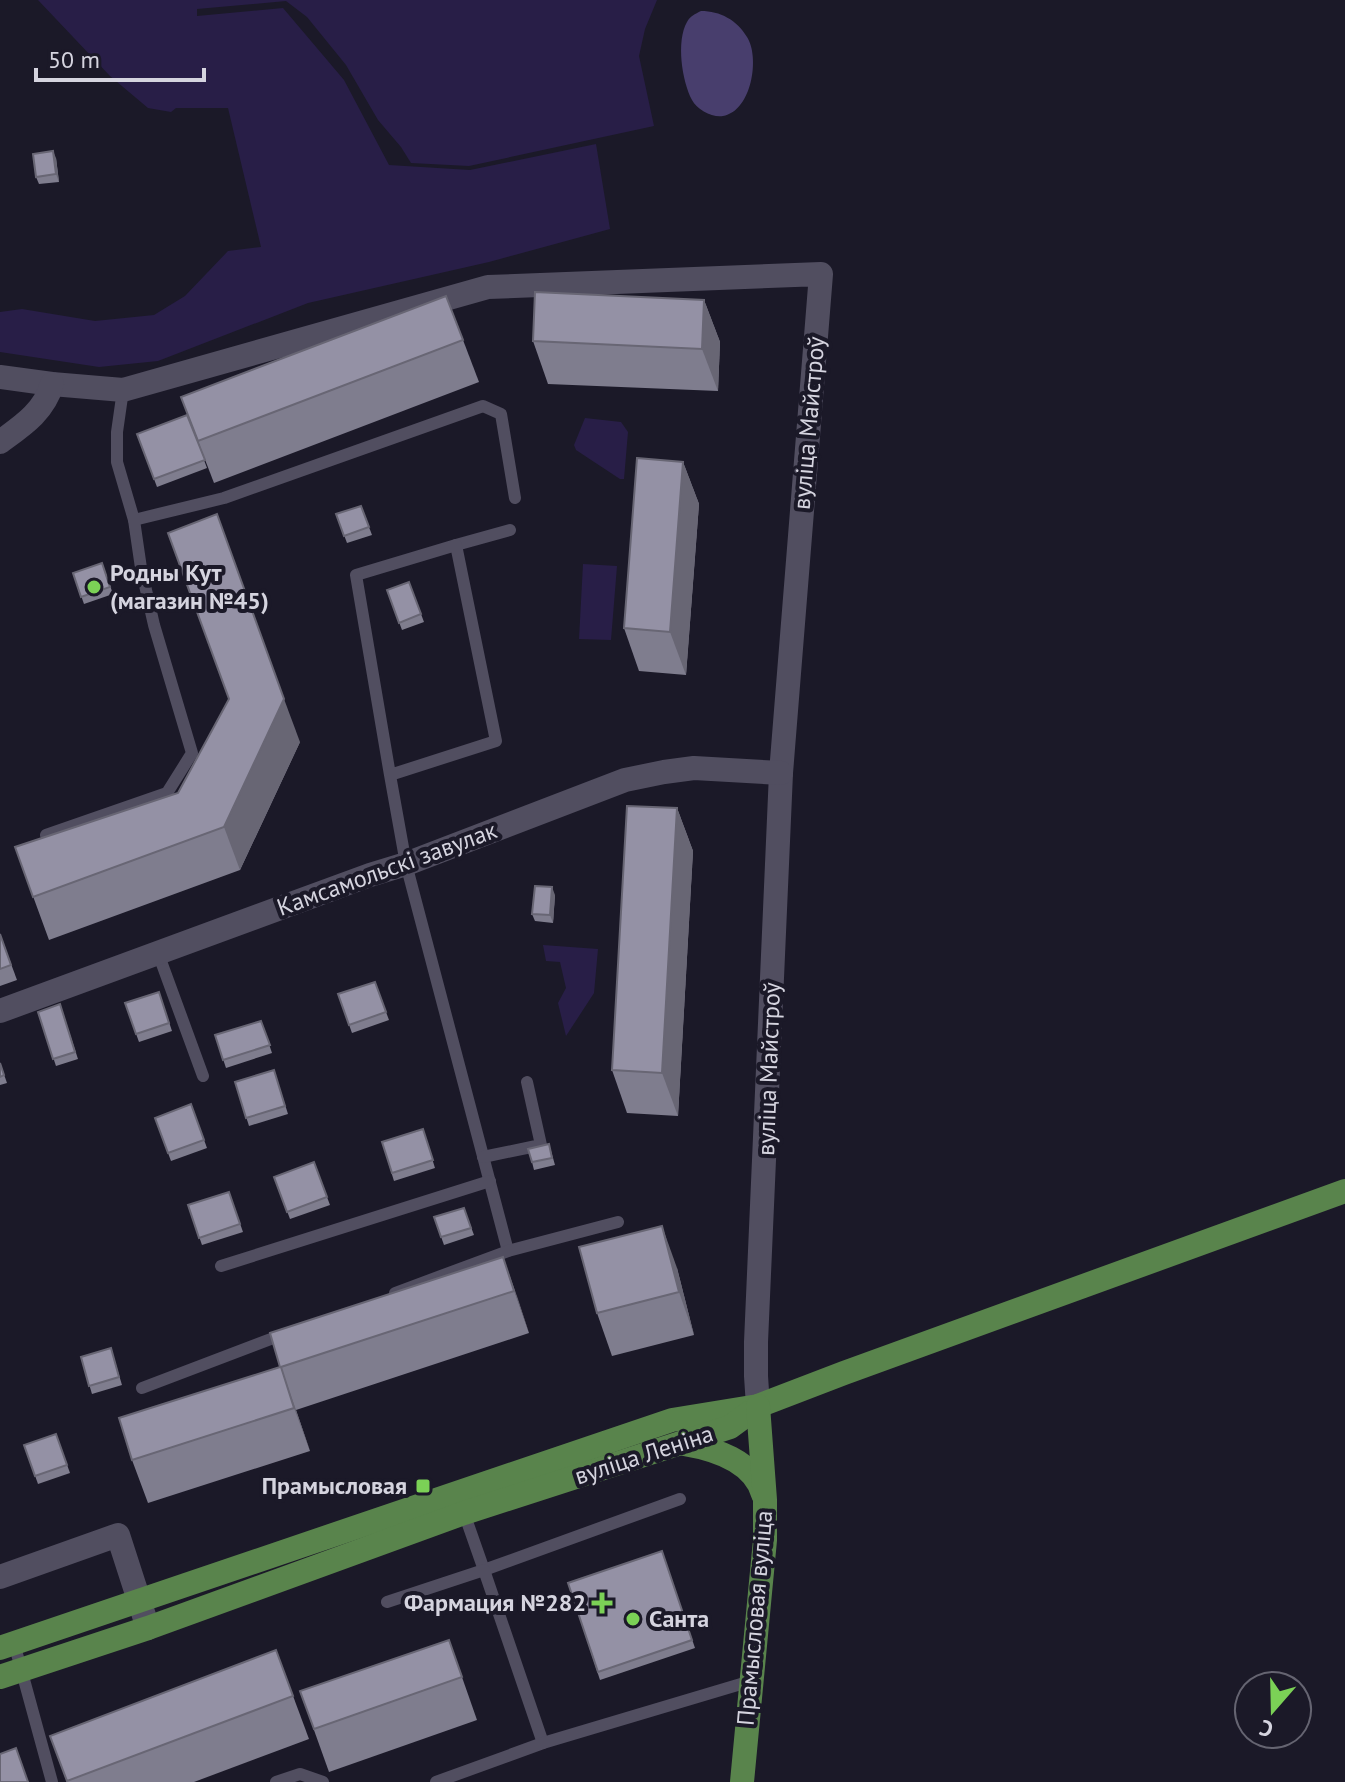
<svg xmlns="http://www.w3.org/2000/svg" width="1345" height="1782" font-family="'PT Sans',sans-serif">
  <rect width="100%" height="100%" fill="#1b1928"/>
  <!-- green -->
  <g fill="#281e47">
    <path d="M38 0H657L645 29 639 56 654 126 469 166 411 163 401 147 378 120 346 65 307 17 286 1 197 9V16L283 8 344 80 389 165 470 170 596 144 610 229 489 262 308 303 158 361 99 367 0 352V312L22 309 95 321 154 315 185 296 228 251 261 247 228 108H176L171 112 148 108 110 76Z"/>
    <path d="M585 418 621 422 628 432 624 479H620L576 450 574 445Z"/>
    <path d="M583 564 617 566 611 640 579 639Z"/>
    <path d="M543 945 598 949 594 993 566 1036 558 1003 566 988 560 962 546 961Z"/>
  </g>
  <!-- water -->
  <path fill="#483e6d" d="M701 11C720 11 737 20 747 37 760 57 752 111 723 116 713 118 697 110 692 100 682 81 676 41 687 22 690 16 695 14 701 11Z"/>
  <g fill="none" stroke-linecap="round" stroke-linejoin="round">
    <!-- lane -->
    <g stroke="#514e60" stroke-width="12">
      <path d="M134 520 224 498 483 406 501 414 515 498"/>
      <path d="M456 545 510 530"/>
      <path d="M390 775 356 575 456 545 496 741 390 775 406 864 508 1251"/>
      <path d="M46 835 167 793 192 753 154 625 141 568 134 520 117 462V432L123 390"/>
      <path d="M158 953 203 1076"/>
      <path d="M483 1157 541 1145 527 1082"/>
      <path d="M221 1266 490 1181"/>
      <path d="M395 1293 508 1251 618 1222"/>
      <path d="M142 1388 284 1334"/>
      <path d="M463 1510 484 1570 680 1499"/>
      <path d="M387 1602 484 1570 543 1743"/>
      <path d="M14 1643 52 1782"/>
      <path d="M276 1782 300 1774 323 1782"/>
      <path d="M436 1782 543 1743 751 1681"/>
    </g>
    <!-- street -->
    <g stroke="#514e60" stroke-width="24">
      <path d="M0 377 52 384 123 390 488 287 821 274 781 773 756 1342V1376L758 1406"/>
      <path d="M0 442C22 426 44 412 52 384"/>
      <path d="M0 1011 370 875 406 864 625 780 664 772 694 768 781 773"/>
      <path d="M0 1577 118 1535 148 1628"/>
    </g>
    <!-- primary -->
    <g stroke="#59844c" stroke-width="24">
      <path d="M684 1444C714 1449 753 1460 763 1494"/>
      <path d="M0 1648 672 1420 758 1406 844 1373 1345 1191"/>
      <path d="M0 1677 148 1628 464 1513 730 1427 756 1408"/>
      <path d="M742 1782 765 1540V1500L758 1406"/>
    </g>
  </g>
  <!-- wall -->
  <g fill="#7f7d8e">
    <path d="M56 158 59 182 39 184 36 177Z"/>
    <path d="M704 300 720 342 718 391 548 384 533 341Z"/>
    <path d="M463 340 479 382 214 483 181 397Z"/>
    <path d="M187 415 207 468 157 487 137 434Z"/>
    <path d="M683 462 699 504 686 675 639 671 624 628Z"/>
    <path d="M361 506 372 535 347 543 336 514Z"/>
    <path d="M102 563 113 594 84 604 73 573Z"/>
    <path d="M409 582 424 622 402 630 387 590Z"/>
    <path d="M300 742 240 870 49 940 15 847 178 793Z"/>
    <path d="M677 808 693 851 678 1116 627 1113 612 1070Z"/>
    <path d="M555 895 553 923 535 921 532 914Z"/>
    <path d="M0 934 17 980 0 986Z"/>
    <path d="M375 982 389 1020 352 1033 338 994Z"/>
    <path d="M159 992 172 1031 139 1042 125 1003Z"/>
    <path d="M60 1004 78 1059 56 1066 38 1012Z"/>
    <path d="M261 1021 272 1053 226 1068 215 1035Z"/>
    <path d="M0 1063 7 1083 0 1085Z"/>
    <path d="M274 1070 288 1114 249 1126 235 1082Z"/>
    <path d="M191 1104 207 1148 171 1161 155 1118Z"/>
    <path d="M423 1129 435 1168 394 1181 382 1142Z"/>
    <path d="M549 1144 555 1165 534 1170 532 1162Z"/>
    <path d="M314 1162 330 1205 290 1219 274 1177Z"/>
    <path d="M229 1192 243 1232 202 1245 188 1205Z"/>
    <path d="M464 1208 474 1235 444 1245 434 1217Z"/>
    <path d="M503 1257 529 1333 296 1410 310 1451 148 1503 132 1460 280 1367Z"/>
    <path d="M677 1268 694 1335 612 1356 597 1313Z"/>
    <path d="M111 1348 122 1385 92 1394 81 1357Z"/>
    <path d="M56 1434 70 1473 38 1484 24 1445Z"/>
    <path d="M662 1551 695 1648 600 1680 568 1583Z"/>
    <path d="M449 1640 477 1720 329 1772 300 1691Z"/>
    <path d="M276 1650 309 1739 194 1782H67L50 1736Z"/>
  </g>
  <!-- shaded-wall -->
  <g fill="#686674">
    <path d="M53 151 56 158 59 182 56 174Z"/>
    <path d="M704 300 720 342 718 391 702 349Z"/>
    <path d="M683 462 699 504 686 675 670 632Z"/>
    <path d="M284 699 300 742 240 870 224 827Z"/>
    <path d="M677 808 693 851 678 1116 662 1073Z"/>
    <path d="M552 887 555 895 553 923 550 915Z"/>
    <path d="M662 1226 677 1268 694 1335 679 1292Z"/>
    <path d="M503 1257 518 1299 529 1333 514 1291Z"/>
    <path d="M281 1367 296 1410 310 1451 294 1408Z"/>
  </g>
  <!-- building -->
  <g fill="#9491a5" stroke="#686674" stroke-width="2">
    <path d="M53 151 56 174 36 177 33 154Z"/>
    <path d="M535 292 704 300 702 349 533 341Z"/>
    <path d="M446 296 463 340 198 441 181 397Z"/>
    <path d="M187 415 205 460 154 479 137 434Z"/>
    <path d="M637 458 683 462 670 632 624 628Z"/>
    <path d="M361 506 369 527 344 536 336 514Z"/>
    <path d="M217 514 284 699 224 827 33 897 15 847 178 793 229 699 168 533Z"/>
    <path d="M102 563 110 587 81 597 73 573Z"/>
    <path d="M409 582 421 614 399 623 387 590Z"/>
    <path d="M627 806 677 808 662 1073 612 1070Z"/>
    <path d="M535 886 552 887 550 915 532 914Z"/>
    <path d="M0 934 11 965 0 969Z"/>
    <path d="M375 982 386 1012 349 1025 338 994Z"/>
    <path d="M159 992 169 1023 136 1034 125 1003Z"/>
    <path d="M60 1004 75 1052 53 1059 38 1012Z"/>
    <path d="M261 1021 270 1045 223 1060 215 1035Z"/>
    <path d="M0 1063 4 1075 0 1077Z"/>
    <path d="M274 1070 285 1106 246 1118 235 1082Z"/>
    <path d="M191 1104 204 1140 168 1153 155 1118Z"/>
    <path d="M423 1129 433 1160 392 1173 382 1142Z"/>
    <path d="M549 1144 552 1158 532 1162 528 1149Z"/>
    <path d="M314 1162 327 1197 287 1212 274 1177Z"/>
    <path d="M229 1192 240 1224 199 1238 188 1205Z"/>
    <path d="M464 1208 471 1228 441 1237 434 1217Z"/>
    <path d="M662 1226 679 1292 597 1313 579 1247Z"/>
    <path d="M503 1257 514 1291 281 1367 294 1408 132 1460 119 1418 280 1367 270 1333Z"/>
    <path d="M111 1348 119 1377 89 1386 81 1357Z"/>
    <path d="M56 1434 67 1465 35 1476 24 1445Z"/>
    <path d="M662 1551 692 1640 598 1672 568 1583Z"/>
    <path d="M449 1640 462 1677 314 1729 300 1691Z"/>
    <path d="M276 1650 293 1696 67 1781 50 1736Z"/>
    <path d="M16 1748 28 1782H0V1754Z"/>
  </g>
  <!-- markers -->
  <g fill="#7bd156" stroke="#1b1928" stroke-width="3">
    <circle cx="94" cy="587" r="8"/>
    <rect x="415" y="1478" width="16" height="16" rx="4"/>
    <path d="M598 1591h8v8h8v8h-8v8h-8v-8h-8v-8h8z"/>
    <circle cx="633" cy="1619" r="8"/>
  </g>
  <g text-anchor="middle" stroke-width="8" stroke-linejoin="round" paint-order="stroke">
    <!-- street labels -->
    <g font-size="24" fill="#d5d4df" stroke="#1b1928">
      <text transform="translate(809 423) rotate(-85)" y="8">вуліца Майстроў</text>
      <text transform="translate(387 869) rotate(-20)" y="8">Камсамольскі завулак</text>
      <text transform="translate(769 1069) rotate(-88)" y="8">вуліца Майстроў</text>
      <text transform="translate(644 1455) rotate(-18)" y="8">вуліца Леніна</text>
      <text transform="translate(755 1618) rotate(-85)" y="8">Прамысловая вуліца</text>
    </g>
    <!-- poi labels -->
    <g font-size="24" font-weight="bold" fill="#d5d4df" stroke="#1b1928" text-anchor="start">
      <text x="110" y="581">Родны Кут<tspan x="110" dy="28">(магазин №45)</tspan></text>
      <text x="407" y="1494" text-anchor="end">Прамысловая</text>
      <text x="586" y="1611" text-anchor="end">Фармация №282</text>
      <text x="649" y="1627">Санта</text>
    </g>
  </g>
  <!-- north arrow -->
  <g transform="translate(1273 1710) rotate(200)"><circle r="38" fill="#1b1928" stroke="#656471" stroke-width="2"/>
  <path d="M0-6L14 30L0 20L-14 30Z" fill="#7bd156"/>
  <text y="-12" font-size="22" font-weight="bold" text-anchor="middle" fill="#d5d4df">С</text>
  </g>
  <!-- scale -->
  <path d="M36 68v12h168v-12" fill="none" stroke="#d5d4df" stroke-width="4"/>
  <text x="48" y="68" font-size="24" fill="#d5d4df" stroke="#1b1928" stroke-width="6" paint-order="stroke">50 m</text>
</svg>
